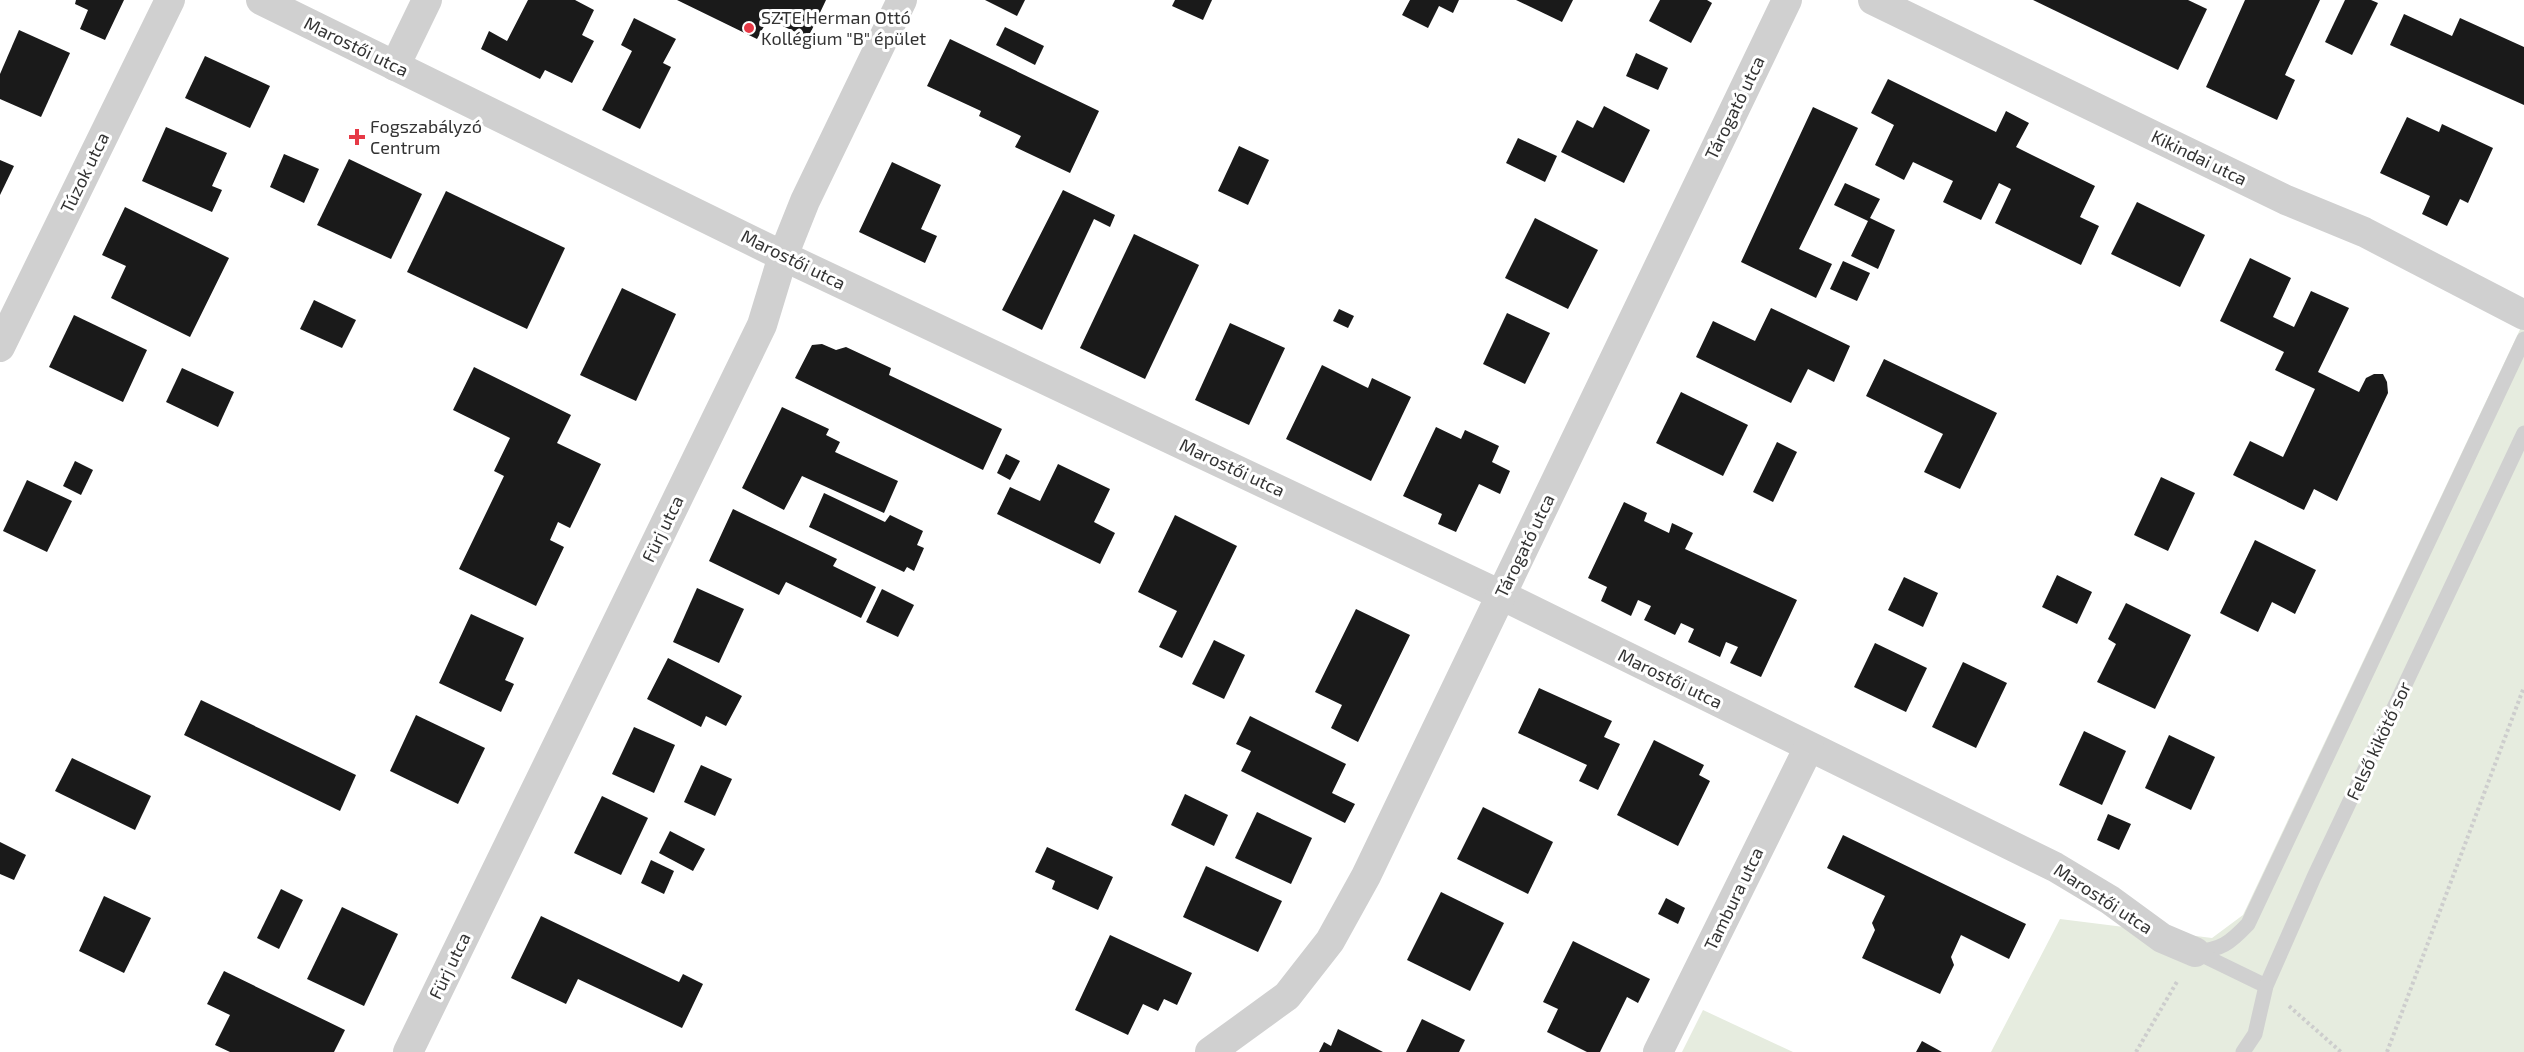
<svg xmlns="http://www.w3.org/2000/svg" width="2524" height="1052" font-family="'Exo 2',sans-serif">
  <rect width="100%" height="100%" fill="#fff"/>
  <!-- green -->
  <g fill="#e6ecdf">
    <path d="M2524 321V1052H1991L2060 919 2212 938 2243 915Z"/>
    <path d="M1703 1010 1793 1052H1682Z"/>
  </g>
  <!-- building -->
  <g fill="#1a1a1a">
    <path d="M76 0H124L105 40 80 29 88 10 75 4Z"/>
    <path d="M528 0H575L594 10 582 35 594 41 572 83 545 70 540 79 481 49 489 31 507 41Z"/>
    <path d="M677 0H826L808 38 768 19 757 39Z"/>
    <path d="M985 0H1025L1017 16Z"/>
    <path d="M1175 0H1212L1203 20 1172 6Z"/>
    <path d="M1410 0H1459L1453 13 1439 6 1428 28 1402 15Z"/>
    <path d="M1516 0H1573L1562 22Z"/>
    <path d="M1660 0H1707L1712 3 1691 43 1649 21Z"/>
    <path d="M2033 0H2188L2207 9 2178 70Z"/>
    <path d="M2245 0H2320L2285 75 2295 80 2277 120 2206 87Z"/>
    <path d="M2345 0H2371L2378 3 2352 55 2325 42Z"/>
    <path d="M2404 14 2452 36 2460 18 2524 47V105L2390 45Z"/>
    <path d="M634 18 676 39 663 63 671 67 640 129 602 110 632 51 621 45Z"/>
    <path d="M1005 27 1044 46 1035 65 996 45Z"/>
    <path d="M19 30 70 53 41 117 0 99V74Z"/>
    <path d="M950 39 1099 111 1070 173 1015 147 1021 136 979 116 981 111 927 86Z"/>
    <path d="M1636 53 1668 68 1658 90 1626 76Z"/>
    <path d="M205 56 270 86 250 128 185 98Z"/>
    <path d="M1888 79 1996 132 2006 111 2029 123 2016 147 2095 186 2080 217 2099 226 2081 265 1995 223 2011 189 1999 183 1981 220 1943 202 1953 181 1913 162 1904 180 1875 165 1894 125 1871 113Z"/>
    <path d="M1604 106 1650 130 1624 183 1561 152 1577 120 1593 128Z"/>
    <path d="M1813 107 1858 128 1799 249 1832 264 1816 298 1741 262Z"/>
    <path d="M2407 117 2439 132 2442 124 2493 148 2468 203 2460 199 2447 226 2422 214 2430 196 2380 173Z"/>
    <path d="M166 127 227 153 212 186 222 190 212 212 142 181Z"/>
    <path d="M1518 138 1557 156 1545 182 1506 163Z"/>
    <path d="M1239 146 1269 160 1248 205 1218 191Z"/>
    <path d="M284 154 319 169 304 203 270 187Z"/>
    <path d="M349 159 422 194 391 259 317 225Z"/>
    <path d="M0 160 14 166 0 195Z"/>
    <path d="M892 162 941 185 921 229 937 236 925 263 859 232Z"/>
    <path d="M1845 183 1880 199 1870 218 1895 230 1878 269 1851 256 1868 221 1834 205Z"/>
    <path d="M1063 190 1115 215 1110 227 1094 219 1042 330 1002 310Z"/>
    <path d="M446 191 565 248 527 329 407 272Z"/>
    <path d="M2137 202 2205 235 2180 287 2111 254Z"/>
    <path d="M125 207 229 258 190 337 111 298 126 266 102 255Z"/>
    <path d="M1535 218 1598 250 1568 309 1505 278Z"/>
    <path d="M1134 234 1199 265 1145 379 1080 348Z"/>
    <path d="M2250 258 2291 278 2273 317 2294 327 2311 291 2349 308 2318 372 2359 392 2366 378 2374 374H2383L2387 382 2388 393 2337 501 2314 489 2304 510 2233 475 2250 441 2283 457 2315 389 2275 370 2284 352 2220 321Z"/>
    <path d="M1843 261 1870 273 1857 301 1830 289Z"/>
    <path d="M622 288 676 314 636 401 580 375Z"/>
    <path d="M314 300 356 320 342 348 300 329Z"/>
    <path d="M1771 308 1850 346 1834 382 1808 369 1791 403 1696 357 1713 321 1755 341Z"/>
    <path d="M1339 309 1354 316 1348 328 1333 321Z"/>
    <path d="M1507 313 1550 333 1525 384 1483 364Z"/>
    <path d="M74 315 147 350 123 402 49 367Z"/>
    <path d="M1230 323 1285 348 1249 425 1195 400Z"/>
    <path d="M822 344 836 350 846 347 891 368 889 375 1002 429 983 470 795 378 812 345Z"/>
    <path d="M1884 359 1997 413 1960 489 1924 472 1943 434 1866 396Z"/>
    <path d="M1322 365 1368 388 1372 378 1411 397 1371 481 1286 439Z"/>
    <path d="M474 367 571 415 557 443 601 464 570 528 558 522 550 540 564 547 536 606 459 569 504 476 494 471 510 438 453 410Z"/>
    <path d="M182 368 234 392 218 427 166 402Z"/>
    <path d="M1681 392 1748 425 1723 476 1656 443Z"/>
    <path d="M782 407 829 429 826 435 840 442 835 452 898 481 884 513 802 476 784 510 742 488Z"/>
    <path d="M1436 427 1461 439 1465 430 1499 446 1492 462 1510 471 1500 494 1479 484 1456 532 1438 524 1442 514 1403 496Z"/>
    <path d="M1777 442 1797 452 1773 502 1753 492Z"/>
    <path d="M1006 454 1020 461 1010 480 997 473Z"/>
    <path d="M75 461 93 470 81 495 63 486Z"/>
    <path d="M1058 464 1110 489 1094 522 1115 533 1100 564 997 514 1010 487 1040 501Z"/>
    <path d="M2161 477 2195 493 2168 551 2134 535Z"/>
    <path d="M27 480 72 501 47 552 3 531Z"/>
    <path d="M824 493 885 522 890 515 923 531 917 545 924 548 914 571 907 567 904 572 809 527Z"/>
    <path d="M1624 502 1647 513 1644 521 1669 533 1672 523 1693 533 1685 549 1797 600 1761 677 1730 663 1738 647 1726 642 1720 657 1688 642 1694 629 1681 623 1675 635 1644 620 1651 606 1638 600 1631 616 1601 601 1607 587 1588 578Z"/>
    <path d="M733 509 837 559 833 566 876 587 861 618 786 582 779 595 709 561Z"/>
    <path d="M1175 515 1237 546 1182 658 1159 647 1177 611 1138 592Z"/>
    <path d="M2255 540 2316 570 2295 614 2272 602 2258 632 2220 613Z"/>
    <path d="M2057 575 2092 592 2077 624 2042 607Z"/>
    <path d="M1904 577 1938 593 1923 627 1888 610Z"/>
    <path d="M697 588 744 609 719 663 673 642Z"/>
    <path d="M882 589 914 605 898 637 866 622Z"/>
    <path d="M2126 603 2191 635 2155 709 2097 682 2116 644 2108 639Z"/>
    <path d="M1356 609 1410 635 1358 742 1331 728 1342 705 1315 692Z"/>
    <path d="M471 614 524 638 505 680 514 684 501 712 439 683Z"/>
    <path d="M1214 640 1245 655 1224 699 1192 684Z"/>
    <path d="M1875 643 1927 668 1906 712 1854 687Z"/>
    <path d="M668 658 742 696 726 726 706 716 701 727 647 699Z"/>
    <path d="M1963 662 2007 683 1976 748 1932 727Z"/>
    <path d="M1539 688 1612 721 1604 737 1620 744 1598 790 1579 781 1587 765 1518 733Z"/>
    <path d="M201 700 356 775 340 811 184 735Z"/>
    <path d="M416 715 485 748 458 804 390 771Z"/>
    <path d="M1250 716 1346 764 1332 793 1355 804 1345 823 1241 771 1251 751 1236 744Z"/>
    <path d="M634 727 675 745 654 793 612 774Z"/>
    <path d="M2084 731 2126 751 2102 805 2059 785Z"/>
    <path d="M2169 735 2215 757 2191 810 2145 788Z"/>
    <path d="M1654 740 1704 765 1699 775 1710 781 1678 846 1617 815Z"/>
    <path d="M72 758 151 796 135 830 55 791Z"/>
    <path d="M701 765 732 779 715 816 684 802Z"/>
    <path d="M1185 794 1228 815 1214 846 1171 825Z"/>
    <path d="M602 796 648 818 621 875 574 853Z"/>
    <path d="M1483 807 1553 842 1528 894 1457 859Z"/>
    <path d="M1257 812 1312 838 1291 884 1235 858Z"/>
    <path d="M2108 814 2131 824 2119 850 2097 840Z"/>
    <path d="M670 831 705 849 693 871 659 853Z"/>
    <path d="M1843 835 2026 924 2009 959 1961 935 1951 957 1954 965 1940 994 1862 958 1875 930 1872 923 1885 896 1827 868Z"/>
    <path d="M0 842 26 855 14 880 0 874Z"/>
    <path d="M1047 847 1113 877 1098 910 1052 889 1055 881 1035 872Z"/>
    <path d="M651 860 674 871 664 894 641 883Z"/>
    <path d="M1206 866 1282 901 1258 952 1183 917Z"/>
    <path d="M281 889 303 900 279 949 257 938Z"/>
    <path d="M1441 892 1504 923 1470 991 1407 960Z"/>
    <path d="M104 896 151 918 124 973 79 951Z"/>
    <path d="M1666 898 1685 908 1678 924 1658 914Z"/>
    <path d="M342 907 398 934 364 1006 307 979Z"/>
    <path d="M541 916 679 982 683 974 703 984 682 1028 578 979 566 1004 511 978Z"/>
    <path d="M1110 935 1192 973 1177 1005 1164 999 1158 1011 1143 1004 1128 1035 1075 1010Z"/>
    <path d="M1573 941 1650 979 1638 1003 1627 997 1600 1052H1587L1547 1032 1558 1009 1543 1002Z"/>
    <path d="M224 971 345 1030 334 1052H230L215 1045 230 1015 207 1004Z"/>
    <path d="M1422 1019 1465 1040 1459 1052H1406Z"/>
    <path d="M1338 1029 1383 1052H1319L1324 1042 1331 1046Z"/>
    <path d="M1922 1041 1942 1052H1916Z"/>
  </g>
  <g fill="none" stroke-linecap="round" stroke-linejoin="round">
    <!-- path -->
    <g stroke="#cdcdcd" stroke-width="4" stroke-dasharray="3 3" stroke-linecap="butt">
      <path d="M2289 1006 2341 1052"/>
      <path d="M2136 1052 2178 980"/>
      <path d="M2387 1052 2524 687"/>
    </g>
    <!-- lane -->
    <g stroke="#d0d0d0" stroke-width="15">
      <path d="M2195 952C2221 950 2230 943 2248 924L2524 339"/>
      <path d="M2196 952 2266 986"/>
      <path d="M2243 1052 2255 1034 2266 986 2314 877 2524 433"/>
    </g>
    <!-- street -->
    <g stroke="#d0d0d0" stroke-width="30">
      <path d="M261 0 783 256 1501 595 2055 867 2110 900 2162 938 2195 952"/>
      <path d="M1873 0 2286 200 2364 232 2524 315"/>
      <path d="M395 66 427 0"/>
      <path d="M0 347 170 0"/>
      <path d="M408 1052 762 325 783 256 805 201 902 0"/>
      <path d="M1210 1052 1287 996 1330 941 1366 876 1787 0"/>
      <path d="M1658 1052 1809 747"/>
    </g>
  </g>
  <!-- markers -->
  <g fill="#e63946" stroke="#fff" stroke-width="2">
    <circle cx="749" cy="28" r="6"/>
    <path d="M354 128h6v6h6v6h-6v6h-6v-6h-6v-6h6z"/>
  </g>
  <g text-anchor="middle" stroke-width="6" stroke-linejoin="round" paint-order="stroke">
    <!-- poi labels -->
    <g font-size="18" fill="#333" stroke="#fff" text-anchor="start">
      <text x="761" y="24">SZTE Herman Ottó<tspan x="761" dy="21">Kollégium "B" épület</tspan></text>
      <text x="370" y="133">Fogszabályzó<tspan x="370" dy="21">Centrum</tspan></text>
    </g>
    <!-- street labels -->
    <g font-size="18" fill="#333" stroke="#fff">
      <text transform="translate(356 47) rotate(26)" y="6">Marostői utca</text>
      <text transform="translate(1735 108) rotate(-64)" y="6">Tárogató utca</text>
      <text transform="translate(2199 158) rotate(26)" y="6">Kikindai utca</text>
      <text transform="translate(85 173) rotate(-64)" y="6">Túzok utca</text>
      <text transform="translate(793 260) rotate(26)" y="6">Marostői utca</text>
      <text transform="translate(1232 468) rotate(25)" y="6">Marostői utca</text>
      <text transform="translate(663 529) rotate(-64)" y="6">Fürj utca</text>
      <text transform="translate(1525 546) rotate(-64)" y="6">Tárogató utca</text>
      <text transform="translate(1670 679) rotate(26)" y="6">Marostői utca</text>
      <text transform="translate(2379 741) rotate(-65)" y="6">Felső kikötő sor</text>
      <text transform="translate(1734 899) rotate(-64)" y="6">Tambura utca</text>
      <text transform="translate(2103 899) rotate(33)" y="6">Marostői utca</text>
      <text transform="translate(450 966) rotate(-64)" y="6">Fürj utca</text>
    </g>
  </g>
</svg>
